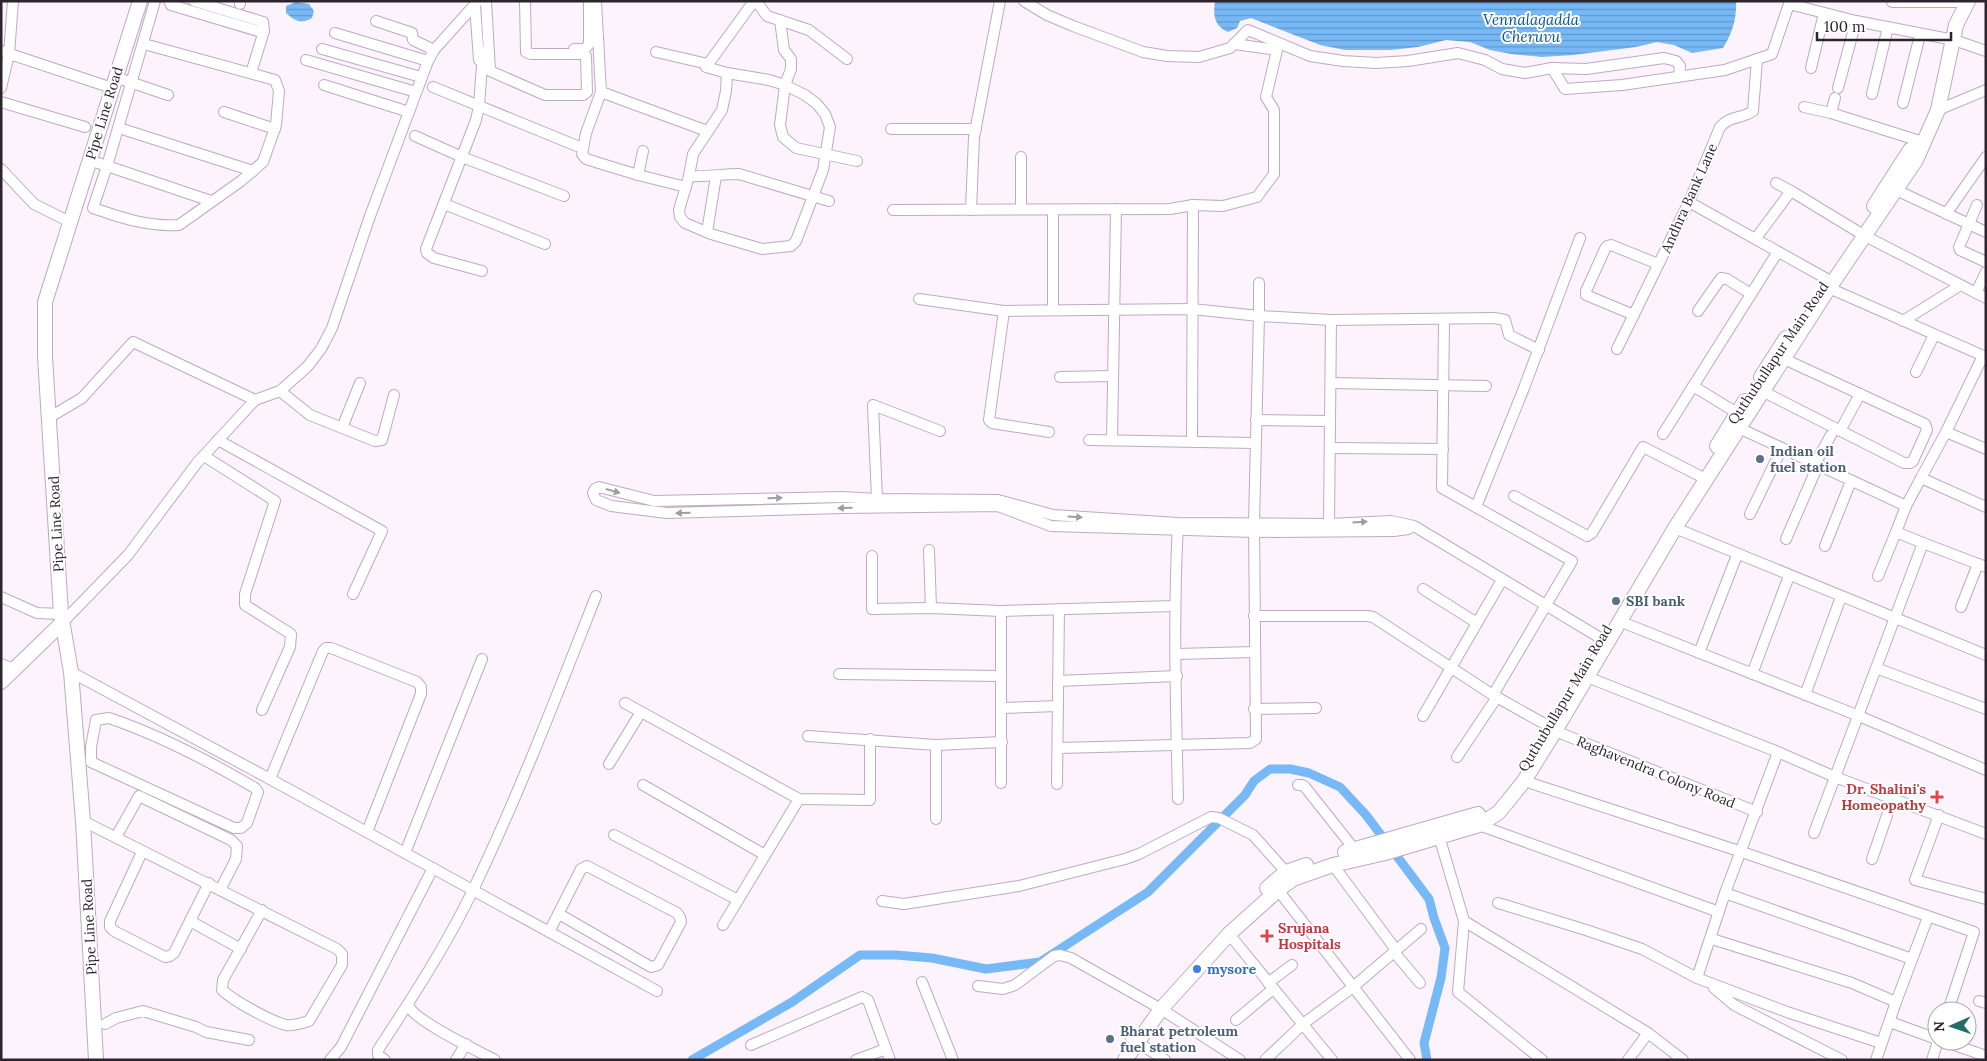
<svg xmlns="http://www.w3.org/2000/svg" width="1987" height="1061" font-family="Lora,serif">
  <defs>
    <pattern id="water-rules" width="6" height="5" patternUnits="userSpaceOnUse" patternTransform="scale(1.25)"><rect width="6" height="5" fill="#77b9f6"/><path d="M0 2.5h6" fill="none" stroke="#6296c8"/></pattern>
  </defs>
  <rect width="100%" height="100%" fill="#fcf3fd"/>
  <!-- water -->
  <g fill="url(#water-rules)">
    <path d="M1215 1H1736C1737 18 1732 34 1723 48L1692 53 1674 45 1657 42 1636 47 1573 55 1542 57 1511 54 1490 50 1470 42 1446 40 1418 47 1390 50H1345L1320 45 1251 18 1240 21 1237 28 1228 32C1214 26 1213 15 1215 1Z"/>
    <path d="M296 2 309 4 314 11 312 18C301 25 294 20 286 13V6Z"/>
  </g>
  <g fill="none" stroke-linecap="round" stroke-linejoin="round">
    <!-- canal -->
    <path stroke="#77b9f6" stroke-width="9" d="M692 1060 792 1002 860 955H896L932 958 986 969 1040 962 1148 892 1245 795 1254 781 1270 769H1290L1309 773 1340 787 1366 815 1429 899 1434 918 1445 948 1441 978 1424 1043 1427 1060"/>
    <!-- street casing -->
    <g stroke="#beaac2" stroke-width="12">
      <g id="street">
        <path d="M155 1 107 166 211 201"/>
        <path d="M169 1 171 5 258 31H264"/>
        <path d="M194 1 263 22 264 31 251 73"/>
        <path d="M486 1 490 71 545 95H583L587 92 586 56 584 54H531L526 52 525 1"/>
        <path d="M596 1 601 92 707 131"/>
        <path d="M756 1 767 16 809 30 847 59"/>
        <path d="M1024 1 1047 15 1073 26 1143 52 1167 56 1199 57 1230 48 1248 30 1310 56 1343 61 1376 63 1408 61 1458 53 1485 60 1502 69 1525 73 1552 68 1586 69 1664 58 1676 61 1680 66 1679 77"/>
        <path d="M1892 2H1967"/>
        <path d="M240 4V1"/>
        <path d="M475 5 479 60"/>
        <path d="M780 20 784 50 791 59V69L785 85 780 125 783 137 796 148 857 161"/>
        <path d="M376 21 412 33 413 40 434 50"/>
        <path d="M335 33 428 61"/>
        <path d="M322 49 421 77"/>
        <path d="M574 49H585L589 44V1"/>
        <path d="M1 51 112 88"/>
        <path d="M656 52 708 64"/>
        <path d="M306 60 416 92"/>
        <path d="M1552 68 1565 89 1622 85 1725 70 1772 54 1789 4 1856 21 1954 40 1986 51"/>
        <path d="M1811 68 1824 13"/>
        <path d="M727 73 726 91 722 110 693 154 689 176 679 210 680 217 685 223 711 234 762 249 791 246 796 241 823 170 830 127 825 114 817 104 805 95 785 85 769 80 727 73 706 67 754 1"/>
        <path d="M115 77 168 95"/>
        <path d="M324 85 409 112"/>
        <path d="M433 87 577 146"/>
        <path d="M1 88 9 54 13 1"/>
        <path d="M1838 88 1856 21"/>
        <path d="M601 92 586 133 582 154 586 159 638 175 686 187"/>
        <path d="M1872 94 1888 27"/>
        <path d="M1 102 85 127"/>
        <path d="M1903 103 1920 35"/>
        <path d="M1804 107 1831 113 1923 142"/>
        <path d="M1938 110 1986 90"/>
        <path d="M224 112 275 129"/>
        <path d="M1831 113 1835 98"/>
        <path d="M119 128 253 171"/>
        <path d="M891 129H976"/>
        <path d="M415 136 462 157 564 196"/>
        <path d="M1021 157V209"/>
        <path d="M89 160 107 166 93 208C122 218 149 227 179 225L241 181 263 162 276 125 279 91 275 80 144 44"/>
        <path d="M1 169 34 204 70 222"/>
        <path d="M638 175 643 151"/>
        <path d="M689 176C706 177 722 174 739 174L829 201"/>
        <path d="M1896 190 1986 232"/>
        <path d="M1791 191 1865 236 1986 298"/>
        <path d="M1689 202 1827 279"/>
        <path d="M444 204 545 244"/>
        <path d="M1193 205 1223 206 1257 197 1274 174V110L1266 97 1277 50 1234 44"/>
        <path d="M1977 205 1959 247 1960 250 1986 262"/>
        <path d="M893 210 1170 209 1193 205 1192 441"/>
        <path d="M971 210 974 137 1000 1"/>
        <path d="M1946 214 1986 157"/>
        <path d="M707 232 716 176"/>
        <path d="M1756 238 1791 191 1776 183"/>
        <path d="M482 271 434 258 427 253 426 249 476 120 479 106 483 52"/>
        <path d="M1829 288 1986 357"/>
        <path d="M1976 293 1986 272"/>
        <path d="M919 299 1004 311 1192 309 1259 316V283"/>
        <path d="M1053 310V210"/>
        <path d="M1004 311 989 420 992 423 1049 432"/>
        <path d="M1698 311 1721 278 1727 279 1751 294"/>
        <path d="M1634 315 1586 295V291L1605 249 1607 246 1611 245 1658 264"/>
        <path d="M1444 320 1442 488 1572 561 1493 695"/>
        <path d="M1903 321 1959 286"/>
        <path d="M1617 349 1689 202 1720 127C1731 115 1742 119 1753 111L1757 59"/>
        <path d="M1983 356 1946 432 1921 478 1986 507"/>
        <path d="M1916 372 1934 335"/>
        <path d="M1060 377 1113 376"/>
        <path d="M1331 383 1486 386"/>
        <path d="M1693 386 1737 413"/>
        <path d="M280 391 310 415 375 441 382 440 394 395"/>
        <path d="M1762 391 1904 463H1910L1913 461 1927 430 1925 424 1784 359"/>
        <path d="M50 417 82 398 133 342 255 400"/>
        <path d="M1256 420 1330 421"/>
        <path d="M342 428 360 383"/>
        <path d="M1739 428 1906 506"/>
        <path d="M1840 431 1860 394"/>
        <path d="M1946 432 1986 449"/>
        <path d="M1663 434 1777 253"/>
        <path d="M218 440 382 531 353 594"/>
        <path d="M1089 440 1255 443"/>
        <path d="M1112 440 1116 209"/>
        <path d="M1330 448 1443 449"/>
        <path d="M204 456 275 501 245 594V605L291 634 290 647 262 710"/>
        <path d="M1815 464 1831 435"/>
        <path d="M1921 478 1906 506 1896 532 1923 543"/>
        <path d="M1514 496 1587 536 1592 533 1643 447 1700 476"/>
        <path d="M877 499 873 405 940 431"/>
        <path d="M1476 507 1524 388 1580 238"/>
        <path d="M1750 514 1782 448"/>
        <path d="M1178 524C1173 616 1176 707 1178 799"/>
        <path d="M1329 524 1331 320"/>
        <path d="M1414 526 1408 529 1394 531 1254 532 1051 526 998 506 843 508 667 513 611 506 596 500 593 493 595 489 599 487 654 501 842 497 877 499 998 500 1053 515 1178 523 1329 524 1391 521 1414 526 1607 642"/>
        <path d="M1675 528 1986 655"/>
        <path d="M1786 539 1818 465"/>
        <path d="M1825 546 1851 481"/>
        <path d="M929 550 931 608"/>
        <path d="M872 556V609L931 608 1001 611 1175 606"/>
        <path d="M1878 576 1896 532"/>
        <path d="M1423 589 1477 623"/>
        <path d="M1 597 37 613 61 614"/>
        <path d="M1961 607 1978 564"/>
        <path d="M1001 611V783"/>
        <path d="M1254 616H1367L1373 617 1493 695 1550 727"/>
        <path d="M1619 621 1859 716 1986 770"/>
        <path d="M62 623 128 555 197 463 255 400 280 391 307 367 321 349 332 328 370 216 428 61 434 50 478 1"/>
        <path d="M1699 653 1737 555"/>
        <path d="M1177 654 1254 652"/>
        <path d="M1 664 14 669"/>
        <path d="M1876 668 1986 709"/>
        <path d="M71 672 270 779 657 991"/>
        <path d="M839 674 1001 676"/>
        <path d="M1752 674 1789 576"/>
        <path d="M1587 677 1778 752 1835 777 1986 834"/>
        <path d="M1058 681 1177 676"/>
        <path d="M1805 695 1841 597"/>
        <path d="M625 703 799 799 870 800V739"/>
        <path d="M1001 708 1058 706"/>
        <path d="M1254 709 1316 708"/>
        <path d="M1423 716 1502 580"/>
        <path d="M109 718C159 735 209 761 255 788L258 792 247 823 241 828H234L91 762V747L96 720Z"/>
        <path d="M1555 731 1757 812"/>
        <path d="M808 736 936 745 1002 742"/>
        <path d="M936 745V819"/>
        <path d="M1059 748 1250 743 1256 739 1254 523 1259 316 1331 320 1494 318 1505 320 1509 335 1539 350"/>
        <path d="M1457 757 1497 697"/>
        <path d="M609 764 641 712"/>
        <path d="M270 779 323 651 326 648H331L417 682 421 687V694L367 832"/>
        <path d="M1524 781 1742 852 1974 932 1948 1011"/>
        <path d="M1057 784 1059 609"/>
        <path d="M643 785 765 855"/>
        <path d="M1298 785H1302L1305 787 1355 850"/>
        <path d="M1939 815 1915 880 1986 899"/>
        <path d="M83 821 337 949 342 954V965L309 1021C302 1023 294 1026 286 1025 270 1021 234 1001 222 990L223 980 262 910"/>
        <path d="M1479 825 1719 912"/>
        <path d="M1814 833 1923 543 1986 567"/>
        <path d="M614 835 738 900"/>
        <path d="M1439 836 1464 921 1648 1033"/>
        <path d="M116 837 139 796 231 840 237 846 236 859 220 890"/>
        <path d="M142 852 110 921V927L114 931 165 957 170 956 174 953 209 883"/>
        <path d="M405 853 482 659"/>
        <path d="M1872 859 1893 798"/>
        <path d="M1333 865 1396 950"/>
        <path d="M1278 890 1410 1060"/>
        <path d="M1725 893 1912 959"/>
        <path d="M882 901 904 904 1019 886 1125 859 1139 854 1211 817 1219 818 1253 835 1286 872"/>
        <path d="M1498 903 1586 930 1642 949 1697 978 1725 893 1778 752"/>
        <path d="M190 921 241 949"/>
        <path d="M1464 921 1458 992 1542 1060"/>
        <path d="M723 925 799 799"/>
        <path d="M549 932 581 869 587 866 677 913 680 917 681 922 658 965 651 967 559 914"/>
        <path d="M1229 934 1332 1060"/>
        <path d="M1712 939 1852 983 1896 1002"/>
        <path d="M1394 952 1420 983"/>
        <path d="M1697 978 1787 1012 1881 1043"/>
        <path d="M922 982 953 1060"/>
        <path d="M1268 983 1292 965"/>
        <path d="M978 986 1003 989 1015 985 1054 956 1060 955 1071 958 1154 1005"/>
        <path d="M1714 988 1734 1005 1842 1060"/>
        <path d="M1979 1001 1986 1003"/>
        <path d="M408 1005C413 1020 478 1051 495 1060"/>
        <path d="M1161 1009 1240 1060"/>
        <path d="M1236 1020 1273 989"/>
        <path d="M1890 1022 1937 1039"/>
        <path d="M105 1024 116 1018 143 1011 196 1027 206 1032 249 1040"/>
        <path d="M1131 1038 1165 1060"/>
        <path d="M1943 1041 1986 1056"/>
        <path d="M751 1045 862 997 868 1000 886 1049 856 1060"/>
        <path d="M886 1049 890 1060"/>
        <path d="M330 1060 341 1047 433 868"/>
        <path d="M385 1060 378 1055V1050C412 998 446 946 473 890 519 794 557 695 596 596"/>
        <path d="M456 1060 466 1044"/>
        <path d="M1265 1060 1303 1024 1353 987 1421 929"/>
        <path d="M1628 1060 1648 1033 1683 1060"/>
        <path d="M1876 1060 1896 1002 1928 917"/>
        <path d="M1932 1060 1938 1041"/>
      </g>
    </g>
    <!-- secondary casing -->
    <g stroke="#beaac2" stroke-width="16">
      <g id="secondary">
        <path d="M1874 206 1910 150 1922 142"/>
        <path d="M1761 377 1786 338"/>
        <path d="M1717 446 1745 401"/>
        <path d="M1 682 62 623"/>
        <path d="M1345 852 1478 814"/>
        <path d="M1267 888 1286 872 1306 865"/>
        <path d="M96 1060 83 821 71 672 61 614 45 357V302L140 1"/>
        <path d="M1125 1060 1161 1009 1229 934 1278 890 1293 879 1333 865 1385 853 1479 825 1498 813 1508 801 1524 781 1555 731 1675 528 1829 288 1916 160 1938 110 1956 25 1968 1"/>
      </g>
    </g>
    <!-- street -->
    <use href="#street" stroke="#fff" stroke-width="10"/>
    <!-- secondary -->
    <use href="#secondary" stroke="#fff" stroke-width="14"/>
  </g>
  <!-- one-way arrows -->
  <defs><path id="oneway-solid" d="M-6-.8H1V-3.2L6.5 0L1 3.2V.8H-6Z" transform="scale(1.25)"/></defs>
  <g fill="#a09da1">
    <use href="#oneway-solid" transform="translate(613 491) rotate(16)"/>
    <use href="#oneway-solid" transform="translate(775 498) rotate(-1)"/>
    <use href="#oneway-solid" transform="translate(845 508) rotate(179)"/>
    <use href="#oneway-solid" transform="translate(683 513) rotate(178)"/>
    <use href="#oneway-solid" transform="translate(1075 517) rotate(4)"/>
    <use href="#oneway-solid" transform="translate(1360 522) rotate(-3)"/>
  </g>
  <!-- markers -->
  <g fill="#5c6f8a" stroke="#fff" stroke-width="2">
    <circle cx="1760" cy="459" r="5"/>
    <circle cx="1616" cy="601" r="5"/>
    <circle cx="1110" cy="1039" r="5"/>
  </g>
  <g fill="#e0444e" stroke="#fff" stroke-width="2">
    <path d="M1934.5 789.5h5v5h5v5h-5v5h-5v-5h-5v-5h5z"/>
    <path d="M1264.5 928.5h5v5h5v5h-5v5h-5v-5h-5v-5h5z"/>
  </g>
  <circle fill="#3f7fe0" stroke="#fff" stroke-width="2" cx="1197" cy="969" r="5"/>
  <g text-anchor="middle" stroke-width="4" stroke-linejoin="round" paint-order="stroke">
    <!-- street labels -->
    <g font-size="14" fill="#2d252e" stroke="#fff">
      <text transform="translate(104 113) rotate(-73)" y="5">Pipe Line Road</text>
      <text transform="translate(1689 198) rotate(-66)" y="5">Andhra Bank Lane</text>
      <text transform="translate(1778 353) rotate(-56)" y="5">Quthubullapur Main Road</text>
      <text transform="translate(56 524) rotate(-93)" y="5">Pipe Line Road</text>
      <text transform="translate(1565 698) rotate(-59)" y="5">Quthubullapur Main Road</text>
      <text transform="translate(1656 772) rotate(22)" y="5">Raghavendra Colony Road</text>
      <text transform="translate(89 927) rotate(-93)" y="5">Pipe Line Road</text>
    </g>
    <!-- service labels -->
    <g font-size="14" font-weight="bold" fill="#4e5e75" stroke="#fff" text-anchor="start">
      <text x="1770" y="456">Indian oil<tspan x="1770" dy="16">fuel station</tspan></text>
      <text x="1626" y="606">SBI bank</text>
      <text x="1120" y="1036">Bharat petroleum<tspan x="1120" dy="16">fuel station</tspan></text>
    </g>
    <!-- health labels -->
    <g font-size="14" font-weight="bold" fill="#be3a42" stroke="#fff" text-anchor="end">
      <text x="1926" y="794">Dr. Shalini's<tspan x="1926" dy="16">Homeopathy</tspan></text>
      <text x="1278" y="933" text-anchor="start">Srujana<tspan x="1278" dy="16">Hospitals</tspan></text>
    </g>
    <!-- shop labels -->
    <g font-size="14" font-weight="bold" fill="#366cbe" stroke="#fff" text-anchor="start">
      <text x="1207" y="974">mysore</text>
    </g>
    <!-- water labels -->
    <g font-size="15" font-style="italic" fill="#08558c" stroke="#fff">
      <text x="1531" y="25">Vennalagadda<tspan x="1531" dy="17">Cheruvu</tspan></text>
    </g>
  </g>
  <!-- border -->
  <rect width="1987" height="1061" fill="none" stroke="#2d252e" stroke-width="5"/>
  <!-- north arrow -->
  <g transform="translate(1952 1026) rotate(268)"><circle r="24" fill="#ffffff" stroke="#aba8ab"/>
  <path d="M0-4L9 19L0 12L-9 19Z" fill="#246d66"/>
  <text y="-8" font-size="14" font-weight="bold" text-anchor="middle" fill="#2d252e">N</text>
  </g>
  <!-- scale -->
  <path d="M1817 32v8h134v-8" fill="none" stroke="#2d252e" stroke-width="2.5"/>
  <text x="1824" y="32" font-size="15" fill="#2d252e" stroke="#ffffff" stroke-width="4" paint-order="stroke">100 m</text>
</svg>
